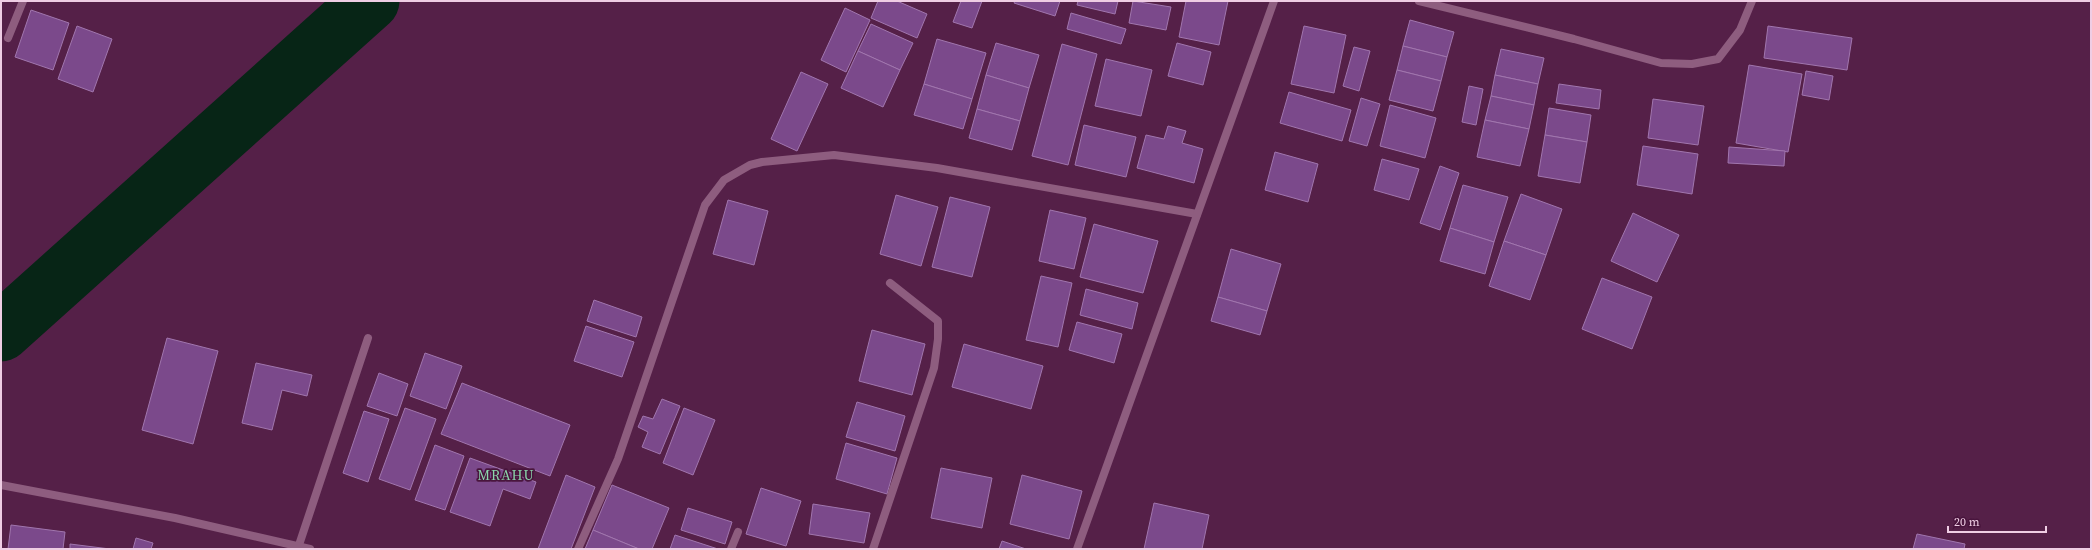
<svg xmlns="http://www.w3.org/2000/svg" width="2092" height="550" font-family="'Source Serif 4',serif">
  <rect width="100%" height="100%" fill="#552048"/>
  <g fill="none" stroke-linecap="round" stroke-linejoin="round">
    <!-- river -->
    <path stroke="#072516" stroke-width="59" d="M1 332 370 1"/>
  </g>
  <!-- building -->
  <g fill="#7b498b" stroke="#a176ae">
    <path d="M878 1H897L927 14 917 38 871 18Z"/>
    <path d="M961 1H982L972 28 953 22Z"/>
    <path d="M1015 1H1060L1055 16 1014 3Z"/>
    <path d="M1078 1H1118L1115 14 1077 5Z"/>
    <path d="M1133 1 1171 7 1166 30 1129 23Z"/>
    <path d="M1186 1H1228L1219 45 1179 37Z"/>
    <path d="M845 8 870 20 846 72 821 60Z"/>
    <path d="M31 10 69 23 53 70 15 57Z"/>
    <path d="M1071 13 1126 29 1121 44 1067 29Z"/>
    <path d="M1410 20 1454 32 1447 57 1403 46Z"/>
    <path d="M871 24 913 43 900 70 858 51Z"/>
    <path d="M77 26 112 39 93 92 58 79Z"/>
    <path d="M1304 26 1346 35 1334 93 1291 84Z"/>
    <path d="M1768 26 1852 38 1847 70 1764 58Z"/>
    <path d="M937 39 986 53 972 99 924 84Z"/>
    <path d="M996 43 1039 55 1029 88 986 75Z"/>
    <path d="M1177 43 1211 52 1203 85 1168 76Z"/>
    <path d="M1062 44 1097 54 1068 165 1032 156Z"/>
    <path d="M1403 46 1447 57 1441 81 1397 70Z"/>
    <path d="M1354 47 1370 51 1359 91 1343 86Z"/>
    <path d="M1501 49 1544 58 1538 84 1495 75Z"/>
    <path d="M858 51 900 70 883 107 841 88Z"/>
    <path d="M1106 59 1152 70 1141 116 1095 106Z"/>
    <path d="M1749 65 1802 74 1788 152 1736 143Z"/>
    <path d="M1397 70 1441 81 1433 111 1389 100Z"/>
    <path d="M1806 71 1833 76 1829 100 1802 95Z"/>
    <path d="M801 72 828 84 797 151 771 139Z"/>
    <path d="M986 75 1029 88 1020 121 977 109Z"/>
    <path d="M1495 75 1538 84 1534 105 1491 96Z"/>
    <path d="M924 84 972 99 963 129 914 115Z"/>
    <path d="M1559 84 1601 90 1599 109 1556 103Z"/>
    <path d="M1469 86 1483 89 1476 125 1462 122Z"/>
    <path d="M1289 92 1351 110 1342 141 1280 123Z"/>
    <path d="M1491 96 1534 105 1529 129 1485 120Z"/>
    <path d="M1361 98 1380 104 1367 146 1349 141Z"/>
    <path d="M1653 99 1704 106 1698 145 1648 138Z"/>
    <path d="M1390 105 1436 118 1425 158 1380 146Z"/>
    <path d="M1549 108 1591 115 1587 142 1545 135Z"/>
    <path d="M977 109 1020 121 1012 150 969 138Z"/>
    <path d="M1485 120 1529 129 1520 166 1477 157Z"/>
    <path d="M1084 125 1136 137 1126 177 1075 165Z"/>
    <path d="M1168 126 1186 131 1182 143 1203 149 1194 183 1137 168 1146 135 1164 139Z"/>
    <path d="M1545 135 1587 142 1580 183 1538 176Z"/>
    <path d="M1643 146 1698 154 1692 194 1637 185Z"/>
    <path d="M1729 147 1785 151 1784 166 1728 163Z"/>
    <path d="M1275 152 1318 164 1308 202 1265 190Z"/>
    <path d="M1382 159 1419 169 1409 200 1374 190Z"/>
    <path d="M1440 166 1459 173 1440 230 1420 223Z"/>
    <path d="M1463 185 1508 197 1494 242 1450 228Z"/>
    <path d="M1521 194 1562 209 1546 255 1504 241Z"/>
    <path d="M896 195 938 207 921 266 880 254Z"/>
    <path d="M950 197 990 207 972 277 932 267Z"/>
    <path d="M728 200 768 211 754 265 713 254Z"/>
    <path d="M1050 210 1086 218 1074 269 1039 261Z"/>
    <path d="M1633 213 1679 235 1657 282 1611 261Z"/>
    <path d="M1094 224 1158 241 1143 293 1080 277Z"/>
    <path d="M1450 228 1494 242 1485 274 1440 261Z"/>
    <path d="M1504 241 1546 255 1530 300 1489 286Z"/>
    <path d="M1231 249 1281 264 1267 311 1218 297Z"/>
    <path d="M1041 276 1072 283 1058 347 1026 340Z"/>
    <path d="M1602 278 1652 297 1632 349 1582 329Z"/>
    <path d="M1086 289 1138 303 1132 329 1080 315Z"/>
    <path d="M1218 297 1267 311 1260 335 1211 321Z"/>
    <path d="M594 300 642 317 636 337 587 321Z"/>
    <path d="M1077 322 1122 334 1114 363 1069 350Z"/>
    <path d="M586 326 634 342 622 377 574 361Z"/>
    <path d="M872 330 925 344 912 395 859 381Z"/>
    <path d="M167 338 218 351 193 444 142 430Z"/>
    <path d="M964 344 1043 366 1031 409 952 387Z"/>
    <path d="M425 353 462 366 446 409 410 396Z"/>
    <path d="M256 363 312 375 307 396 282 390 272 430 242 423Z"/>
    <path d="M379 373 408 384 397 416 367 406Z"/>
    <path d="M462 383 570 425 550 476 441 434Z"/>
    <path d="M662 399 680 406 660 454 642 447 648 432 638 427 643 416 653 419Z"/>
    <path d="M857 402 905 416 895 451 846 437Z"/>
    <path d="M405 408 436 419 410 490 379 479Z"/>
    <path d="M684 408 715 420 693 475 663 463Z"/>
    <path d="M364 411 389 419 368 482 343 473Z"/>
    <path d="M846 443 897 458 887 494 836 479Z"/>
    <path d="M435 445 464 456 445 510 415 500Z"/>
    <path d="M470 458 536 482 530 499 503 489 490 526 450 512Z"/>
    <path d="M941 468 992 478 982 528 931 518Z"/>
    <path d="M566 475 595 487 571 549H538Z"/>
    <path d="M1022 475 1082 491 1069 539 1010 524Z"/>
    <path d="M612 485 669 508 652 549H639L593 530Z"/>
    <path d="M761 488 801 501 786 546 746 534Z"/>
    <path d="M1154 503 1209 515 1202 549H1144Z"/>
    <path d="M813 504 870 513 864 543 809 534Z"/>
    <path d="M688 508 732 522 725 544 681 530Z"/>
    <path d="M11 525 65 532 63 549H8Z"/>
    <path d="M593 530 639 549H585Z"/>
    <path d="M1917 534 1965 544 1964 549H1913Z"/>
    <path d="M675 535 718 549H670Z"/>
    <path d="M136 538 153 543 151 549H133Z"/>
    <path d="M1002 541 1026 549H999Z"/>
    <path d="M70 544 110 549H70Z"/>
  </g>
  <g fill="none" stroke-linecap="round" stroke-linejoin="round">
    <!-- minor -->
    <g stroke="#8e5d7f" stroke-width="8">
      <path d="M1419 1 1574 39 1661 63 1692 64 1718 59 1740 30 1752 1"/>
      <path d="M8 38 23 1"/>
      <path d="M299 545 368 338"/>
      <path d="M578 549 618 459 705 205 724 180 750 165 762 162 834 155 937 168 1197 214"/>
      <path d="M731 549 738 532"/>
      <path d="M873 549 934 368 938 339V321L890 283"/>
      <path d="M1077 549 1274 1"/>
    </g>
    <!-- tertiary -->
    <path stroke="#8e5d7f" stroke-width="8" d="M1 485 175 518 310 549"/>
  </g>
  <g text-anchor="middle" stroke-width="3.5" stroke-linejoin="round" paint-order="stroke">
    <!-- quarter labels -->
    <g font-size="14" letter-spacing="1" fill="#8bd8ac" stroke="#49153d">
      <text x="506" y="480">MRAHU</text>
    </g>
  </g>
  <!-- border -->
  <rect width="2092" height="550" fill="none" stroke="#efcde4" stroke-width="4"/>
  <!-- scale -->
  <path d="M1948 526v6h98v-6" fill="none" stroke="#efcde4" stroke-width="2"/>
  <text x="1954" y="526" font-size="12" fill="#efcde4" stroke="#49153d" stroke-width="3" paint-order="stroke">20 m</text>
</svg>
